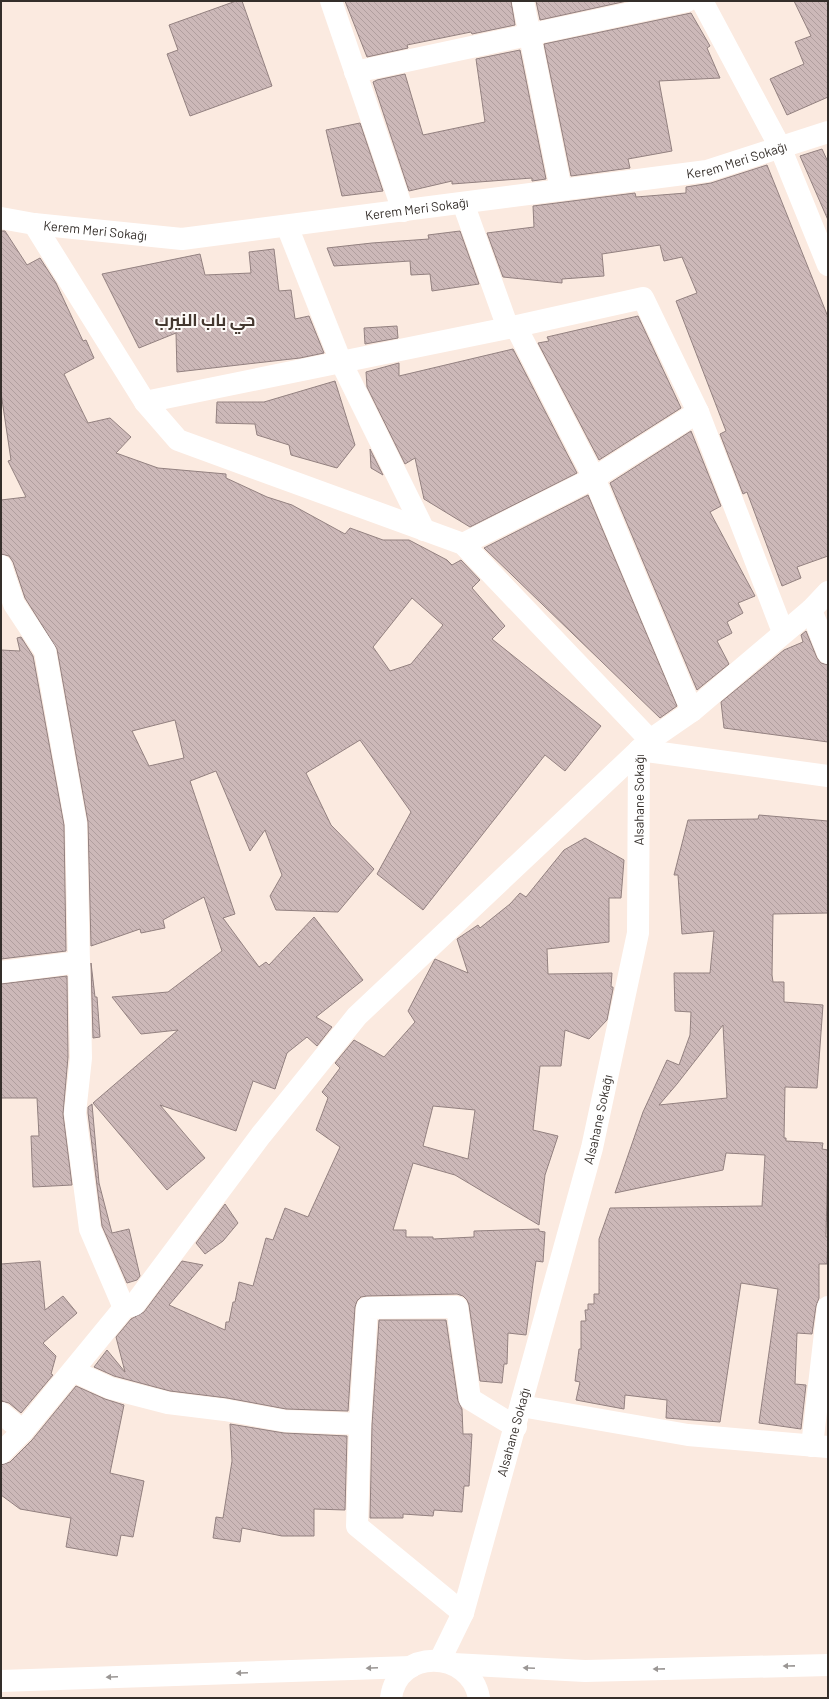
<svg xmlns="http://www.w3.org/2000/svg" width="829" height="1699" font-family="Barlow,Cairo,sans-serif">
  <defs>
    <pattern id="building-back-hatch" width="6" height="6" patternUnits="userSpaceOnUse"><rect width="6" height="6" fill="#ccb8b8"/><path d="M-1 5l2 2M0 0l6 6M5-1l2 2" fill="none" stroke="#b09e9e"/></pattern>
  </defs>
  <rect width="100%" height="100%" fill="#fbeae0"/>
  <!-- building -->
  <g fill="url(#building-back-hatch)" stroke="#938180" fill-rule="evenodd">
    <path d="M236 1H242L272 86 190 116 167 54 178 50 169 25Z"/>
    <path d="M345 1H511L515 25 472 34 471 32 407 45 408 48 367 57Z"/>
    <path d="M536 1H627L540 20Z"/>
    <path d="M794 1H828V97L787 115 770 79 804 64 795 42 811 36Z"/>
    <path d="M691 13 710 46 707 48 720 78 659 81 672 151 628 159 630 168 571 176 544 44Z"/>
    <path d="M520 50 546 179 532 181V178L452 184V181L409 191 373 82 377 80 405 74 423 135 485 122 476 59Z"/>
    <path d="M360 123 383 191 342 196 326 130Z"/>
    <path d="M822 149 828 162V220L800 156Z"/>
    <path d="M767 165 828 317V556L797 567 801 578 782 586 747 492 743 494 720 434 726 431 676 301 697 293 682 257 664 261 660 245 602 254 604 276 562 279V283L503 277 487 233 534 227 533 206 635 193 636 197 686 193V187L711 183Z"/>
    <path d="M1 231H5L27 265 40 258 56 283 83 341 86 340 94 358 64 374 88 423 110 418 131 437 116 453 158 468 226 474V478L267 497 292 505 345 534 350 528 383 540H409L447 560 452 565 461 560 480 580 472 588 505 626 492 639 601 726 565 771 545 755 423 910 377 874 411 812 360 740 306 773 331 825 374 869 338 912 276 910 270 896 282 875 265 830 250 851 216 771 190 781 235 914 223 918 259 967 266 962 269 965 314 917 363 980 316 1017 332 1027 317 1046 307 1037 287 1053 275 1089 253 1081 236 1131 160 1105 205 1158 167 1190 93 1103 178 1030 141 1034 112 997 168 992 222 951 204 897 163 920 165 928 141 933 140 929 91 946 88 822 57 649 25 598 13 562 9 556 1 554V500L26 497 8 461 11 460 1 393ZM412 598 443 625 411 664 390 671 373 647ZM175 720 184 758 149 766 132 731Z"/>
    <path d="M460 231 479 284 432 291 430 274 411 275 410 261 334 266 327 248 372 243 429 239 428 235Z"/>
    <path d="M274 249 279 291 291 290 295 319 309 316 324 353 300 358 177 372 176 333 139 348 102 274 200 254 205 275 251 273 249 252Z"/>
    <path d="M638 316 681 408 599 460 538 343 549 341 547 337Z"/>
    <path d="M397 326 398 338 365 344 364 328Z"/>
    <path d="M513 349 577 473 470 527 424 499 415 458 405 464 367 387 366 372 399 363V376Z"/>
    <path d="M335 381 355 445 337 468 291 455 289 445 257 435 255 424 216 423 217 402H264Z"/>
    <path d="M691 431 721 506 710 512 755 596 738 603 743 613 727 622 732 633 717 641 729 664 697 690 610 483Z"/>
    <path d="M370 449 383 475 371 468Z"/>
    <path d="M588 495 677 706 660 718 484 548Z"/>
    <path d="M806 631 817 658 821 663 828 665V742L724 728 721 702 784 650 803 642 801 635Z"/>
    <path d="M21 637 33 656 64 825 66 951 1 959V650L20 651 17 638Z"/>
    <path d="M759 815 828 821V913L773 914 772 975 773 982H784V1002L823 1005 817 1088 785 1087 784 1138H786V1141L823 1143 822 1149 828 1150 826 1237H828L827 1264H819V1298L816 1306 812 1334 797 1333 795 1384 806 1385 801 1429 759 1423 778 1289 741 1283 720 1422 666 1418 667 1400 625 1395 624 1409 576 1400 580 1382 575 1381 579 1349H581V1321H586L585 1310H588V1304H594V1294H599V1239L610 1208 762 1206 765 1155 726 1153 723 1170 615 1193 643 1112 667 1060 679 1065 690 1035 691 1012 675 1011 674 973H710L714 931 682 934 678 875H674L688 820 758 819ZM723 1025 727 1098 659 1105 677 1084Z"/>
    <path d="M585 838 624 860 621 898H609V942L547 949 548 974 612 973 611 987H613V989L607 1020 589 1039 565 1030 561 1066H540L533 1130 558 1136 545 1175 539 1225 455 1175 413 1163 393 1230H406V1237H433V1239L474 1237V1231L539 1229V1231L545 1232 543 1262 536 1261 526 1335 508 1333 507 1364H504L502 1383 480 1381 469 1305 467 1300 463 1296 457 1294 367 1296 361 1297 357 1301 355 1307 348 1411 286 1409 227 1398 170 1391 114 1376 94 1367 107 1350 125 1372 116 1337 131 1319 144 1312 182 1261 203 1265 169 1305 225 1330 226 1322H229L233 1302H235L239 1282 253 1286 266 1238 273 1240 285 1208 308 1217 340 1147 316 1130 328 1098 322 1092 340 1068 335 1063 354 1040 384 1057 415 1022 408 1011 435 959 468 973 457 939 478 925 480 928 510 904 520 893 526 897 564 850ZM433 1106 475 1110 468 1159 423 1146Z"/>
    <path d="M91 963 95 997H97L100 1037 93 1038Z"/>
    <path d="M67 976 68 1057 63 1114 72 1185 33 1187 31 1136H39L37 1098H1V984Z"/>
    <path d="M92 1104 99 1183 112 1233 129 1229 140 1276 137 1280 127 1283 102 1226 88 1113V1107Z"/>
    <path d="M225 1204 238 1223 223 1241 205 1254 196 1243Z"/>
    <path d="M40 1261 45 1310 63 1296 77 1313 43 1343 56 1356 51 1374 53 1375 21 1413 9 1403 1 1401V1264Z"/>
    <path d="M379 1320H446L458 1401 462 1409 463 1434H472L469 1486H464L462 1512 434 1510 433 1516 403 1514V1518H370L372 1425Z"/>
    <path d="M76 1386 105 1399 124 1405 110 1473 144 1481 133 1537 121 1535 117 1556 66 1547 71 1518 20 1509 1 1495V1465L10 1462 32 1440Z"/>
    <path d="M230 1424 284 1433 347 1436 345 1510 314 1509V1536H282L242 1528 240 1542 213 1538 216 1517 223 1518 232 1461Z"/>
  </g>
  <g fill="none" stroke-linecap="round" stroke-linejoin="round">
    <!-- street -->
    <g stroke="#fff" stroke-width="22">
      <path d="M331 1 403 211"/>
      <path d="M523 1 561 190"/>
      <path d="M702 1 780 147 828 265"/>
      <path d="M355 72 687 1"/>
      <path d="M463 203 508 328"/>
      <path id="s1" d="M1 218 34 224 182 239 707 171 828 132"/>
      <path d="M34 224 145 402 178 440 463 544 650 740"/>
      <path d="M287 226 341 362 424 530"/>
      <path d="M516 327 594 478 692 711"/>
      <path d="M145 402 508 328 643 298 698 412 783 632"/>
      <path d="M463 544 594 478 698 412"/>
      <path d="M1 566 14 604 45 651 76 824 81 1058 75 1113 90 1229 124 1308"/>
      <path d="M811 610 828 653"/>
      <path d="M1 972 79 962"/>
      <path d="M73 1371 110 1388 168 1403 225 1410 285 1421 360 1424"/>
      <path d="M521 1406 688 1435 828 1447"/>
      <path d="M1 1413 23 1431"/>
      <path d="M812 1446 828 1307"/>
      <path d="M1 1453 23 1431 124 1308 134 1305 261 1135 357 1016 650 740 692 711 811 610 828 592"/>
      <path d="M463 1613 357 1526 360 1424 367 1308 457 1307 470 1399 516 1427"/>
      <path id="s2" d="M440 1660 463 1613 592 1148 638 933 639 750 828 776"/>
    </g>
    <!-- secondary -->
    <g stroke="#fff" stroke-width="22">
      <path d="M453 1664 585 1671 828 1665"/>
      <path d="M1 1681 411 1667"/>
      <path d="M391 1698C397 1648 470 1649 479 1698"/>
    </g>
  </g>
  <!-- one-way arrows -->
  <defs><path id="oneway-solid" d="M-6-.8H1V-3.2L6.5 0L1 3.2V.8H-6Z"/></defs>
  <g fill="#9a9694">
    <use href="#oneway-solid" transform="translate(789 1666) rotate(179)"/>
    <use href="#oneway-solid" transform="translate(372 1668) rotate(178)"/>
    <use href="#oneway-solid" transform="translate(529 1668) rotate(-177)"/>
    <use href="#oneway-solid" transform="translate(659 1669) rotate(179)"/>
    <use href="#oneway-solid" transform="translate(242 1673) rotate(178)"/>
    <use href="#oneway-solid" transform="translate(112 1677) rotate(178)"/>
  </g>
  <g text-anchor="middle" stroke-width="4" stroke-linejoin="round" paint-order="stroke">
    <!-- street labels -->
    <g font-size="13" fill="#342e2a" stroke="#fefaf8">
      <text dy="5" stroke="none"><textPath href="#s1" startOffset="743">Kerem Meri Sokağı</textPath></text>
      <text dy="5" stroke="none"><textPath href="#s1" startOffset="419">Kerem Meri Sokağı</textPath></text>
      <text dy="5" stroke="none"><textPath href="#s1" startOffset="95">Kerem Meri Sokağı</textPath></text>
      <text dy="5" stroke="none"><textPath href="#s2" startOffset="888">Alsahane Sokağı</textPath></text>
      <text dy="5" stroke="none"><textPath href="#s2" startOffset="564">Alsahane Sokağı</textPath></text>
      <text dy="5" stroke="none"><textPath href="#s2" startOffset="240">Alsahane Sokağı</textPath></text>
    </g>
    <!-- district labels -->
    <g font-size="17" font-weight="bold" fill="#44372f" stroke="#fefaf8">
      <text x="205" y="326">حي باب النيرب</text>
    </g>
  </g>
  <!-- border -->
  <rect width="829" height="1699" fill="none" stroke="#342e2a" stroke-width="4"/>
</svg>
